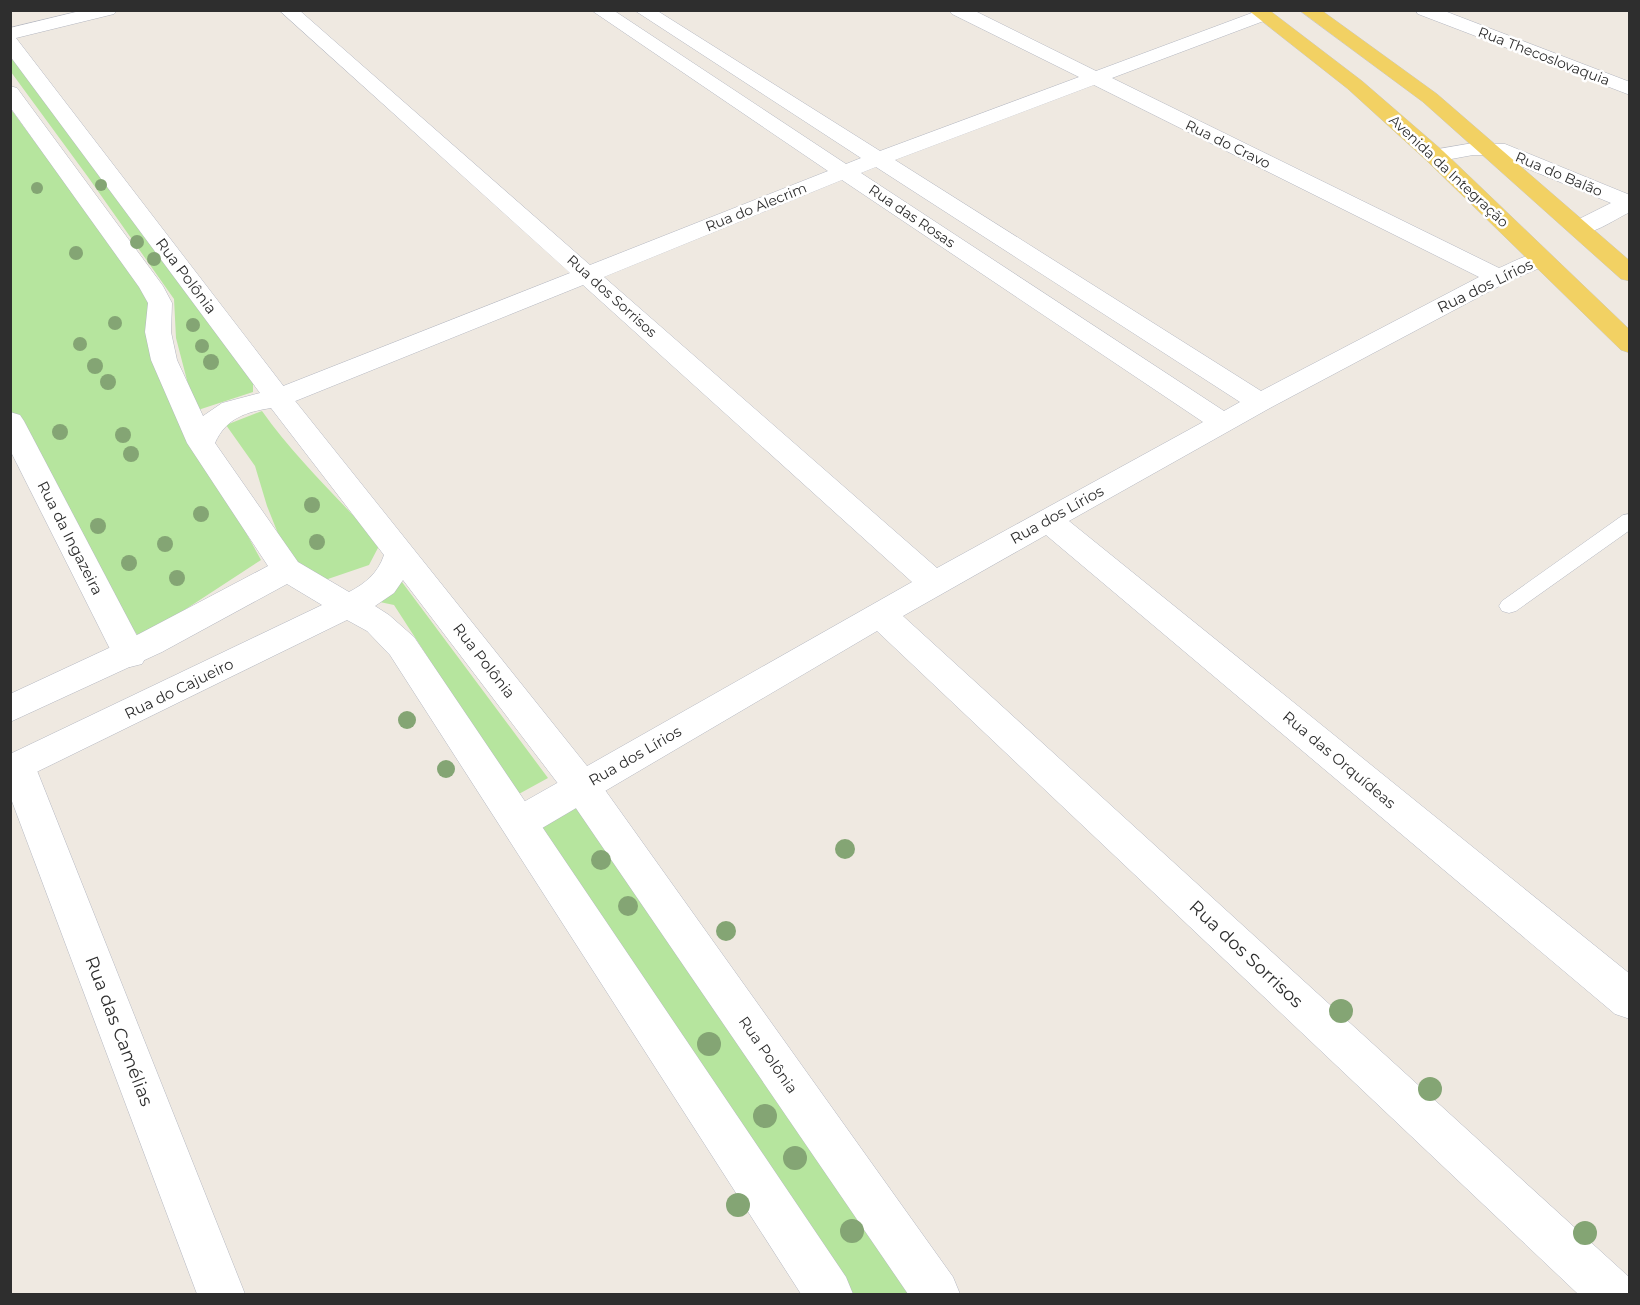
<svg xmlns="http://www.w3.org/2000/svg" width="1640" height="1305" font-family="Montserrat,sans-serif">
  <rect width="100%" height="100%" fill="#efe9e1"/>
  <!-- green -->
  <g fill="#b6e59e">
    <path d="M10 52 253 382V392L195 411 176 338 174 299 88 177 11 72Z"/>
    <path d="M10 108 155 305 169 392 261 560 140 639 66 529 11 411Z"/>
    <path d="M262 411C296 459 340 500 380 544L369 565 325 580 300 566 279 536 267 506 255 466 226 425Z"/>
    <path d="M399 578 548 778 517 795 394 605 375 601Z"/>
    <path d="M576 802 748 1045 916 1294H847L661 1016 538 824Z"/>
  </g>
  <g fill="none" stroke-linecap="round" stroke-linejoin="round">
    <!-- lane casing -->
    <g stroke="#b4b7c1" stroke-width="1">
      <path id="lane" d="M1630 514V530L1516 611 1509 613 1502 611 1499 606 1502 601 1623 515Z"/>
    </g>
    <!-- street casing -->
    <g stroke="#b4b7c1" stroke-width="1">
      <g id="street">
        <path d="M279 10H299L590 265 828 171 591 10H613L846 164 861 158 634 10H656L880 151 1079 77 952 14 949 10H973L1096 71 1257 11H1269L1272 15 1269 19 1112 78 1499 268C1514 262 1532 250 1549 254L1553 259 1549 264 1507 282 1270 408 1069 521 1630 974V1019L1615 1014 1046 535 903 616 1629 1277 1630 1294H1578L877 631 532 834 519 839 506 834 501 823 506 812 912 582 583 285 288 404 278 406 268 404 264 398 268 392 570 273ZM1094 85 1479 277 1261 391 895 160ZM876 167 1240 402 1224 411 861 173ZM842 180 1203 422 937 568 604 277Z"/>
        <path d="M1473 143 1505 144 1630 195V212C1613 220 1590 238 1571 233L1567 228 1571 223 1611 203 1494 155H1473L1435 162 1427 161 1424 156 1427 151Z"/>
        <path d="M10 412 20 415 24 421 147 655 142 664 130 667 118 664 113 655 10 450Z"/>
        <path d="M18 753 31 758 36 768 245 1294H197L10 796V756Z"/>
      </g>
    </g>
    <!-- secondary casing -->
    <g stroke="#b4b7c1" stroke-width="1">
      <g id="secondary">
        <path d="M84 10H117L114 14 16 38 288 392 595 776 953 1277 960 1294H908L569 798 403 580 394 593 375 606 389 615 414 637 846 1277 853 1294H801L390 655 367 631 347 620 10 785V754L322 605 287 584 162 652 10 722V694L139 634 268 566 187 443 151 360 145 332 148 303 139 287 10 107V86L17 88 163 286 172 303 171 332 177 360 203 416 222 403 260 393 10 56V28ZM271 408 384 555C378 573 366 583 349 592L298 562 215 443C226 418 246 412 271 408Z"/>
        <path d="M1415 10H1442L1630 82V95L1418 14Z"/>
      </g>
    </g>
    <!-- primary casing -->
    <g stroke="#c9c9c9" stroke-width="1">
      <g id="primary">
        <path d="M1248 10H1269L1362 81 1443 151 1630 330V353L1621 350 1427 161 1348 89Z"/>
        <path d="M1299 10H1321L1437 94 1630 261V281L1621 279 1423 102Z"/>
      </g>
    </g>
    <!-- lane -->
    <use href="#lane" fill="#fff" fill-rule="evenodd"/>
    <!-- street -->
    <use href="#street" fill="#fff" fill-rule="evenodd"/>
    <!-- secondary -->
    <use href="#secondary" fill="#fff" fill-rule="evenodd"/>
    <!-- primary -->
    <use href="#primary" fill="#f2d163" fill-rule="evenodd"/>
  </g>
  <!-- trees -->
  <g fill="#84a574">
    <circle cx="101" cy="185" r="6"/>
    <circle cx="37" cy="188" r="6"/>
    <circle cx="137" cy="242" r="7"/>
    <circle cx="76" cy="253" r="7"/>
    <circle cx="154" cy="259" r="7"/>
    <circle cx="115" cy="323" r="7"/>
    <circle cx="193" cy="325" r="7"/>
    <circle cx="80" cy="344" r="7"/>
    <circle cx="202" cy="346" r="7"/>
    <circle cx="211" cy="362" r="8"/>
    <circle cx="95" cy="366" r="8"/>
    <circle cx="108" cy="382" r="8"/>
    <circle cx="60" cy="432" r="8"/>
    <circle cx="123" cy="435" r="8"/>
    <circle cx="131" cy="454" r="8"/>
    <circle cx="312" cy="505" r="8"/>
    <circle cx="201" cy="514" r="8"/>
    <circle cx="98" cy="526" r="8"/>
    <circle cx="317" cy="542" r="8"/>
    <circle cx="165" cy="544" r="8"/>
    <circle cx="129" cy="563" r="8"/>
    <circle cx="177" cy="578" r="8"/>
    <circle cx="407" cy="720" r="9"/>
    <circle cx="446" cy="769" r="9"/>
    <circle cx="845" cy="849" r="10"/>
    <circle cx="601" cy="860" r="10"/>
    <circle cx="628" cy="906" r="10"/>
    <circle cx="726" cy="931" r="10"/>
    <circle cx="1341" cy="1011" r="12"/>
    <circle cx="709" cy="1044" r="12"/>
    <circle cx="1430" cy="1089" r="12"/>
    <circle cx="765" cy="1116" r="12"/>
    <circle cx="795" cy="1158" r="12"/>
    <circle cx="738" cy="1205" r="12"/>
    <circle cx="852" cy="1231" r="12"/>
    <circle cx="1585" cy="1233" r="12"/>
  </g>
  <g text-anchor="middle" stroke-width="5" stroke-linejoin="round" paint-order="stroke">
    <!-- far-street labels -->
    <g font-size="14" fill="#2e2e2e" stroke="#fff">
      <text transform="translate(1544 56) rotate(21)" y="5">Rua Thecoslovaquia</text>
      <text transform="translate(1228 144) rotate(26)" y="5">Rua do Cravo</text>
      <text transform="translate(1449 171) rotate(43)" y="5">Avenida da Integração</text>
      <text transform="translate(1559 174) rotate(23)" y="5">Rua do Balão</text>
      <text transform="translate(756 207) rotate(-22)" y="5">Rua do Alecrim</text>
      <text transform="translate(912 216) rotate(34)" y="5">Rua das Rosas</text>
      <text transform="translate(612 296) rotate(42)" y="5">Rua dos Sorrisos</text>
    </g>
    <!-- street labels -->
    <g font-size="15" fill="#2e2e2e" stroke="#fff">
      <text transform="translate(186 276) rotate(53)" y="5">Rua Polônia</text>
      <text transform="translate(1485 286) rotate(-26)" y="5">Rua dos Lírios</text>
      <text transform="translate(1057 515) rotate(-29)" y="5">Rua dos Lírios</text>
      <text transform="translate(70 538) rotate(63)" y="5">Rua da Ingazeira</text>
      <text transform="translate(484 661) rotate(52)" y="5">Rua Polônia</text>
      <text transform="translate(179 689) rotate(-26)" y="5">Rua do Cajueiro</text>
      <text transform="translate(635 756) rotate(-30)" y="5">Rua dos Lírios</text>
      <text transform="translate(1339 760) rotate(40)" y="5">Rua das Orquídeas</text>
      <text transform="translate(768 1055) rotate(55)" y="5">Rua Polônia</text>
    </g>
    <!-- near-street labels -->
    <g font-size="18" fill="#2e2e2e" stroke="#fff">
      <text transform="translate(1246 954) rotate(43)" y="6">Rua dos Sorrisos</text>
      <text transform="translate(119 1031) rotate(69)" y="6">Rua das Camélias</text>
    </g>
  </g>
  <!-- border -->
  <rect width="1640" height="1305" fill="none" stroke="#2e2e2e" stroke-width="24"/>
</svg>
